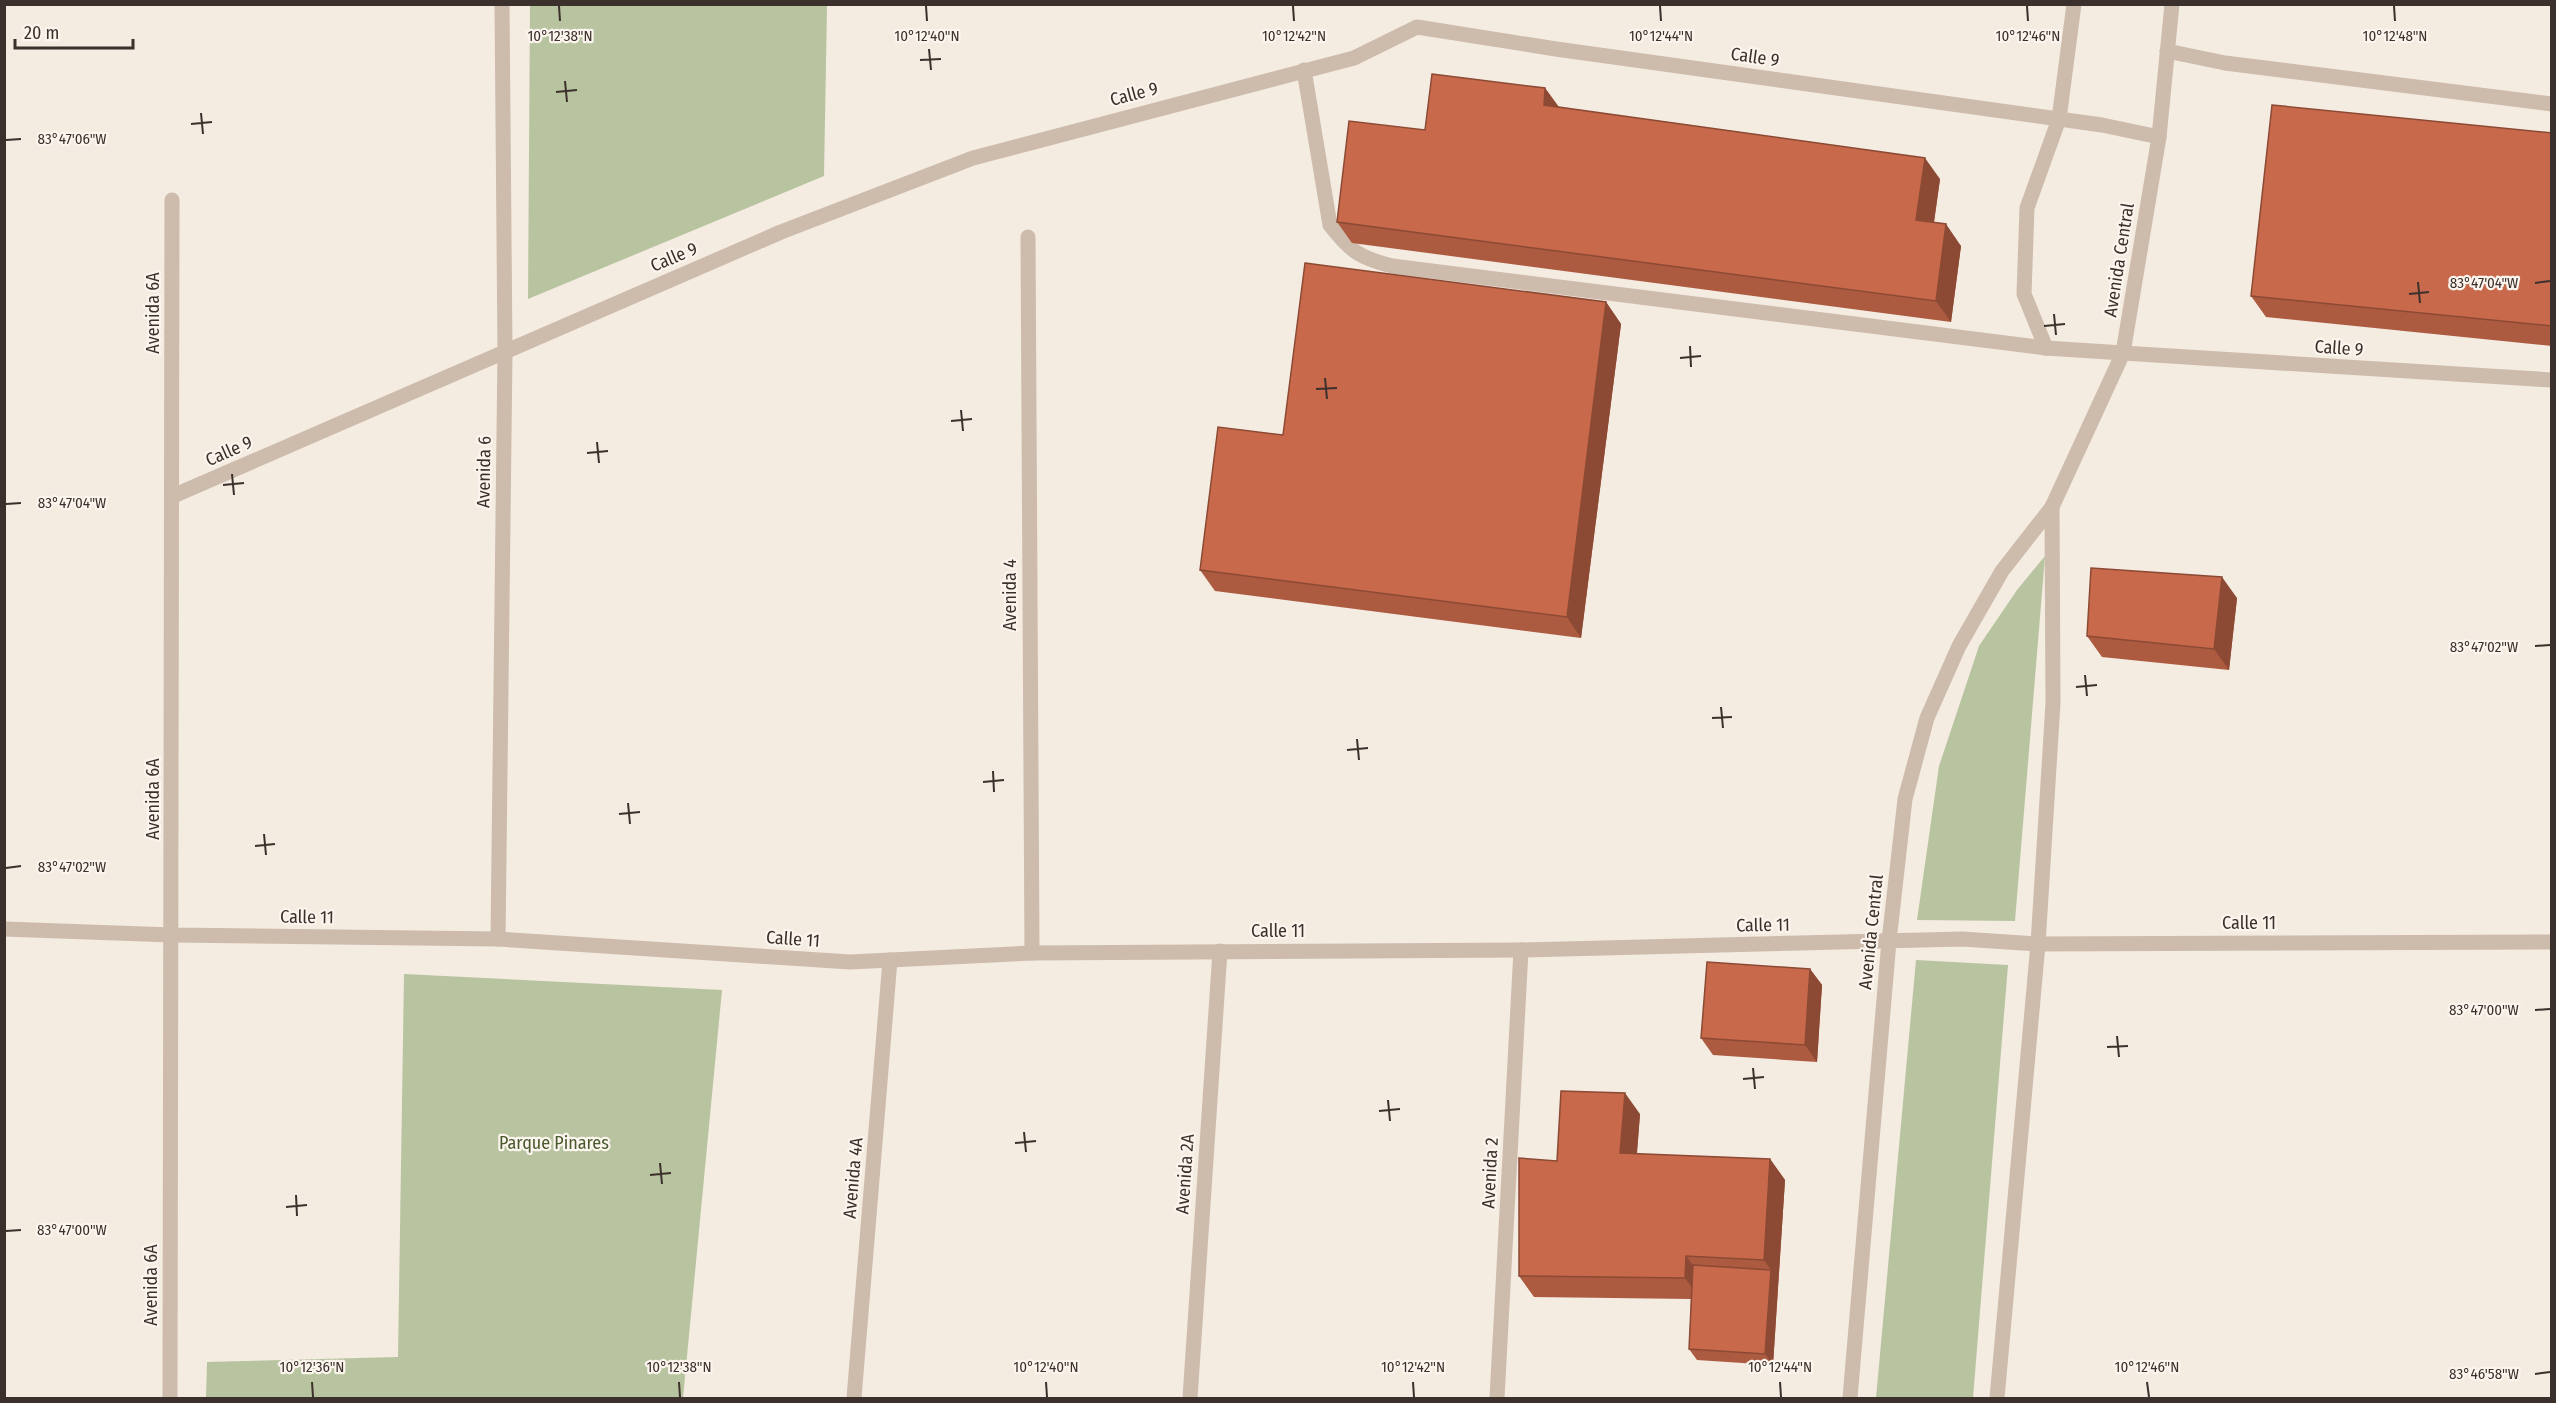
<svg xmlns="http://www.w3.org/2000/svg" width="2556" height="1403" font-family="'Fira Sans Condensed',sans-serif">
  <rect width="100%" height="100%" fill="#f4ebe1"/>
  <!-- green -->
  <g fill="#b8c4a0">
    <path d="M530 5H827L824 176 528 299Z"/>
    <path d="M2045 556 2015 921 1917 920 1939 766 1979 646 2017 590Z"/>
    <path d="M1916 960 2008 965 1973 1398H1876Z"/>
    <path d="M404 974 722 990 683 1398H206L207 1362 398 1357Z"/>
  </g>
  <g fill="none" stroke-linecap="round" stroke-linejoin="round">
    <!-- lane -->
    <g stroke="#cdbbac" stroke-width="15">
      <path d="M2167 51 2225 63 2552 104"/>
      <path d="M1304 70 1330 225C1350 251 1360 258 1392 266L2046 348 2123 353"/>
      <path d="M2046 348 2024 294 2027 208 2059 119 2074 4"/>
    </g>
    <!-- street -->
    <g stroke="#cdbbac" stroke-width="15">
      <path d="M1028 237 1032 953"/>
      <path d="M2123 353 2552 380"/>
      <path d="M173 496 781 232 973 158 1354 58 1417 27 1556 49 2102 125 2159 137"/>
      <path d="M4 929 172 935 498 939 850 962 1032 953 1521 950 1962 939 2038 944 2552 942"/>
      <path d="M498 939 505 351 502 4"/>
      <path d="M170 1398 172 200"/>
      <path d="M854 1398 890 960"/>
      <path d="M1190 1398 1220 951"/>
      <path d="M1497 1398 1521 950"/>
      <path d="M1850 1398 1889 941 1905 799 1927 718 1959 646 2002 571 2052 507 2123 353 2159 137 2172 4"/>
      <path d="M1997 1398 2038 944 2053 703 2052 507"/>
    </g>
  </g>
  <!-- wall -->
  <g fill="#ac5a40">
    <path d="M1545 88 1559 107 1940 179 1934 223 1961 246 1951 322 1352 243 1337 222 1425 130Z"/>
    <path d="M2552 133V346L2266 317 2251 296Z"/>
    <path d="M1606 302 1621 324 1581 638 1215 591 1200 570 1283 435Z"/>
    <path d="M2237 598 2229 670 2102 657 2087 636Z"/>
    <path d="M1810 969 1822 985 1817 1062 1713 1055 1701 1038Z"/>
    <path d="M1640 1114 1637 1154 1770 1159 1785 1180 1773 1365 1697 1360 1689 1349 1691 1299 1534 1297 1519 1276Z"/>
  </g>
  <!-- shaded-wall -->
  <g fill="#8c4a34">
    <path d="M1545 88 1560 109 1544 105Z"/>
    <path d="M1925 158 1940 179 1931 242 1916 220Z"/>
    <path d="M1946 224 1961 246 1951 322 1936 301Z"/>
    <path d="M1606 302 1621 324 1581 638 1567 617Z"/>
    <path d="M2222 577 2237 598 2229 670 2214 649Z"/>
    <path d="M1810 969 1822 985 1817 1062 1805 1045Z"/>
    <path d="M1625 1093 1640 1114 1635 1175 1620 1153Z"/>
    <path d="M1770 1159 1785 1180 1773 1365 1765 1354 1771 1270 1764 1260Z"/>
    <path d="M1686 1256 1701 1277 1700 1299 1685 1278Z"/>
  </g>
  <!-- building -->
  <g fill="#c8694b" stroke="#8c4a34" stroke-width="1.5">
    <path d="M1432 74 1545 88 1544 105 1925 158 1916 220 1946 224 1936 301 1337 222 1349 121 1425 130Z"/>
    <path d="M2272 105 2552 133V326L2251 296Z"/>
    <path d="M1305 263 1606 302 1567 617 1200 570 1218 427 1283 435Z"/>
    <path d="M2091 568 2222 577 2214 649 2087 636Z"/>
    <path d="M1707 962 1810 969 1805 1045 1701 1038Z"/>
    <path d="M1561 1091 1625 1093 1620 1153 1770 1159 1764 1260 1686 1256 1685 1278 1519 1276V1158L1557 1161Z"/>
    <path d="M1693 1265 1771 1270 1765 1354 1689 1349Z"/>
  </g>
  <!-- ticks -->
  <path fill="none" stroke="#3b302b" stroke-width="2" d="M559 6 560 21M926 6 927 21M1293 6 1294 21M1660 6 1661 21M2027 6 2028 21M2394 6 2395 21M929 49 931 70M920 60 941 59M565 81 567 102M556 92 577 90M201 113 203 134M191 124 212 122M6 140 21 139M2418 282 2420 303M2535 283 2550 281M2409 294 2429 292M2054 314 2056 335M2044 326 2065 324M1690 346 1691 367M1680 358 1701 356M1325 378 1327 399M1316 389 1337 388M961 410 963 431M951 421 972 419M597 442 599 463M587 453 608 451M232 474 234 495M223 485 244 483M6 504 21 503M2535 646 2550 645M2085 675 2087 696M2076 687 2097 685M1721 707 1723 728M1712 718 1732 717M1357 739 1359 760M1347 750 1368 748M993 771 994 792M983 782 1004 780M628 803 630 824M619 814 640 812M264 834 266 855M255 846 275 844M6 868 21 866M2535 1010 2550 1009M2117 1036 2119 1057M2107 1047 2128 1046M1753 1068 1755 1089M1743 1079 1764 1077M1388 1100 1390 1121M1379 1111 1400 1109M1024 1132 1026 1152M1015 1143 1036 1141M660 1163 662 1184M650 1175 671 1173M296 1195 297 1216M286 1207 307 1205M6 1231 21 1230M2535 1374 2550 1372M312 1382 313 1397M679 1382 680 1397M1046 1382 1047 1397M1413 1382 1414 1397M1780 1382 1781 1397M2147 1382 2149 1397"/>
  <g text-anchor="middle" stroke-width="4.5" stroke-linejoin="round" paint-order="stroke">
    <!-- street labels -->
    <g font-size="18" fill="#3b302b" stroke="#fbf5ee">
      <text transform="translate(1755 57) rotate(8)" y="6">Calle 9</text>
      <text transform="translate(1134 94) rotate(-15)" y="6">Calle 9</text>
      <text transform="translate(674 257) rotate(-23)" y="6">Calle 9</text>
      <text transform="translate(2119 260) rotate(-81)" y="6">Avenida Central</text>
      <text transform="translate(153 313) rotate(-90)" y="6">Avenida 6A</text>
      <text transform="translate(2339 348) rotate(4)" y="6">Calle 9</text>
      <text transform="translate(229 451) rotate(-24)" y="6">Calle 9</text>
      <text transform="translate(484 472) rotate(-89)" y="6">Avenida 6</text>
      <text transform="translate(1010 595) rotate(-90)" y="6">Avenida 4</text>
      <text transform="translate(153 799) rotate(-90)" y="6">Avenida 6A</text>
      <text transform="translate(307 917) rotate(1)" y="6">Calle 11</text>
      <text x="2249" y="929">Calle 11</text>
      <text transform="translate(1763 925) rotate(-1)" y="6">Calle 11</text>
      <text x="1278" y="937">Calle 11</text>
      <text transform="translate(1871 932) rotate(-84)" y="6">Avenida Central</text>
      <text transform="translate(793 939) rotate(4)" y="6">Calle 11</text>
      <text transform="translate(1490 1173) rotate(-87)" y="6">Avenida 2</text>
      <text transform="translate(1185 1174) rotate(-86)" y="6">Avenida 2A</text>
      <text transform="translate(853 1178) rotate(-85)" y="6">Avenida 4A</text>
      <text transform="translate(151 1285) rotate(-90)" y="6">Avenida 6A</text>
    </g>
    <!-- park labels -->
    <g font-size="18" fill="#4a5a2e" stroke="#fbf5ee">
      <text x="554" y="1149">Parque Pinares</text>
    </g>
  </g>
  <g font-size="15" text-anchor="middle" fill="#3b302b" stroke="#fbf5ee" stroke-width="4.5" stroke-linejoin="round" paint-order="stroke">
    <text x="560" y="41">10°12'38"N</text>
    <text x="927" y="41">10°12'40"N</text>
    <text x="1294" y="41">10°12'42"N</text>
    <text x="1661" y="41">10°12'44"N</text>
    <text x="2028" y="41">10°12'46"N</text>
    <text x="2395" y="41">10°12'48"N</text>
    <text x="72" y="144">83°47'06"W</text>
    <text x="2484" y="288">83°47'04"W</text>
    <text x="72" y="508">83°47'04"W</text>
    <text x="2484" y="652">83°47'02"W</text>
    <text x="72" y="872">83°47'02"W</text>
    <text x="2484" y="1015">83°47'00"W</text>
    <text x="72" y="1235">83°47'00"W</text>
    <text x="312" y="1372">10°12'36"N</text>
    <text x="679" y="1372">10°12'38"N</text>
    <text x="1046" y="1372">10°12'40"N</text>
    <text x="1413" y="1372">10°12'42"N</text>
    <text x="1780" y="1372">10°12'44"N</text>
    <text x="2147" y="1372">10°12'46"N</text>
    <text x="2484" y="1379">83°46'58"W</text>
  </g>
  <!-- border -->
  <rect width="2556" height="1403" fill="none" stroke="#3b302b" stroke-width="12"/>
  <!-- scale -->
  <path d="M15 39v9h118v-9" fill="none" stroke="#3b302b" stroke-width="3"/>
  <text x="24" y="39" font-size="18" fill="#3b302b" stroke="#fbf5ee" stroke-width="4.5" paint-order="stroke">20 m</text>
</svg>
